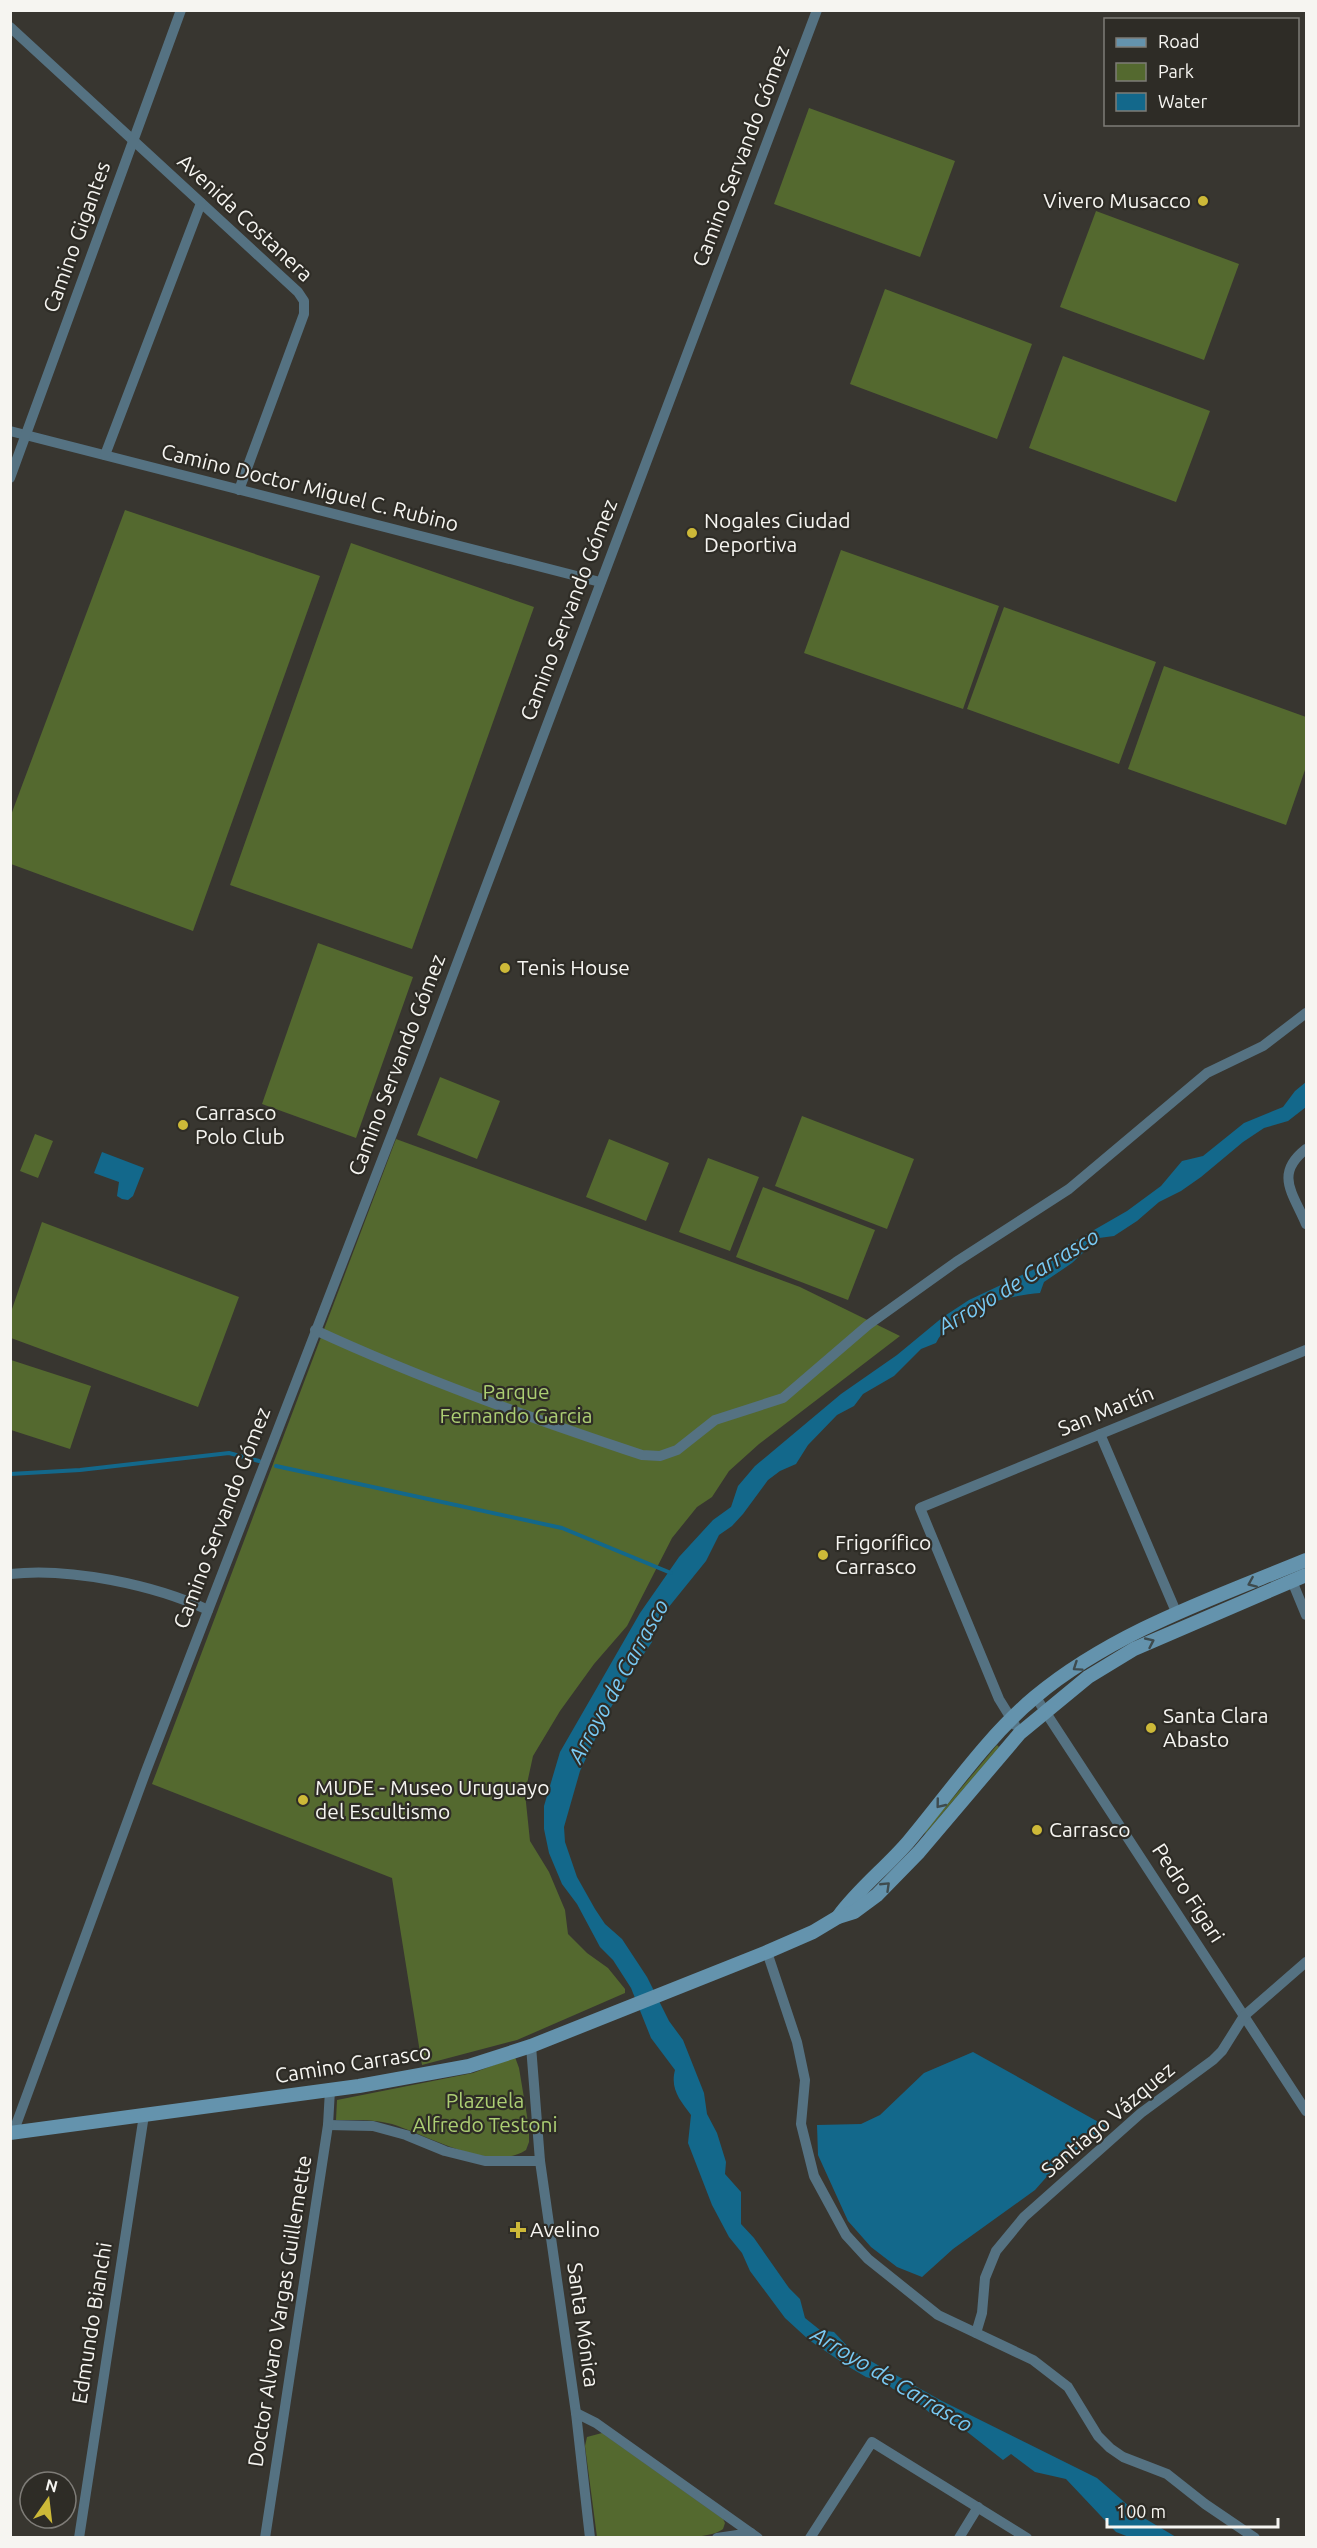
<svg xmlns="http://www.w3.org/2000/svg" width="1317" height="2548" font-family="Ubuntu,sans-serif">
  <rect width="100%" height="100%" fill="#383630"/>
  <!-- green -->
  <g fill="#54692f">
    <path d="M809 108 955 161 920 257 774 204Z"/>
    <path d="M1096 211 1239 264 1204 360 1060 307Z"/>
    <path d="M885 289 1032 344 997 439 850 384Z"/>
    <path d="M1063 356 1210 411 1176 502 1029 448Z"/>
    <path d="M125 510 320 576 193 931 11 864V815Z"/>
    <path d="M351 543 534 607 412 949 230 885Z"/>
    <path d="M841 550 999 606 963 709 804 653Z"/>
    <path d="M1004 607 1156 662 1119 764 967 709Z"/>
    <path d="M1164 666 1306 717V767L1286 825 1128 769Z"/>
    <path d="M318 943 413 977 356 1138 262 1104Z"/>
    <path d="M440 1077 500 1101 477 1159 417 1135Z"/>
    <path d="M802 1116 914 1159 887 1229 775 1186Z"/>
    <path d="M35 1134 53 1141 38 1178 20 1171Z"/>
    <path d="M396 1139 800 1287 900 1336 759 1444 729 1471 712 1497 697 1507 672 1538 627 1626 594 1664 560 1711 533 1756 525 1793 530 1841 549 1872 565 1910 568 1934 587 1953 608 1968 625 1989V1993L517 2040 422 2065 392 1878 152 1784Z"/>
    <path d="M609 1139 669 1163 646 1221 586 1197Z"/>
    <path d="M708 1158 759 1177 730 1251 679 1232Z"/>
    <path d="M763 1187 875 1230 848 1300 736 1257Z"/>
    <path d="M42 1222 239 1297 198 1407 11 1338V1312Z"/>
    <path d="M11 1360 91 1386 70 1449 11 1430Z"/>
    <path d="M997 1745 999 1747 924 1835 927 1829Z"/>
    <path d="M515 2057 519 2068 529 2128V2142L526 2150C491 2173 427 2135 392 2124 374 2119 355 2120 336 2120L337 2100 473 2073Z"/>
    <path d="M602 2433 723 2519 725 2523 723 2529C707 2543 622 2537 597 2537L585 2446 587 2437Z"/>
  </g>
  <!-- water -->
  <g fill="#13688b">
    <path d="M1306 1082V1107L1288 1121 1264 1128 1243 1142 1201 1177 1181 1191 1159 1202 1137 1221 1114 1236 1099 1238 1072 1263 1044 1282 1040 1293C1005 1296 953 1309 936 1343L921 1349 894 1376 863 1394 854 1406 837 1415 808 1445 796 1464 780 1471 768 1480 743 1514 732 1526 719 1535 706 1561 668 1608 663 1621 654 1629 652 1642 629 1676 606 1716 580 1771 564 1827 565 1842 577 1877 595 1909 605 1924 622 1939 647 1977 669 2021 683 2040 704 2093 707 2114 717 2133 726 2162 725 2174 741 2192V2224L754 2238 789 2288 800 2299 805 2318 820 2330 834 2332 851 2350 942 2401 1097 2478 1139 2515 1176 2537H1129L1116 2532 1066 2479 1035 2472 1011 2454 1003 2460 952 2420 930 2413 906 2393 893 2389 885 2382 866 2377 849 2367 809 2340 785 2318 750 2271 742 2253 729 2237 712 2205 688 2143 691 2115C680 2100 670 2089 675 2070L651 2038 631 1988 613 1960 600 1947 577 1904 562 1884 549 1853 544 1829V1806L560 1752 640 1613 679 1557 713 1520 731 1507 738 1486 755 1466 841 1394 897 1355 943 1317 969 1300 1039 1267 1061 1249 1127 1211 1161 1186 1182 1161 1203 1156 1244 1123 1283 1107 1295 1091Z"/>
    <path d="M102 1152 144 1168 133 1196 128 1200 122 1199 117 1196 119 1182 94 1173Z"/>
    <path d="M973 2052 1111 2129 1085 2143 1058 2164 1035 2190 953 2249 922 2277 897 2267 871 2247 848 2221 818 2155 817 2125 861 2124 880 2115 924 2073Z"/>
  </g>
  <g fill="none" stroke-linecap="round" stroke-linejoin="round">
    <!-- stream -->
    <g stroke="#13688b" stroke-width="4">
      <path d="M276 1466 562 1528 671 1573"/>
      <path d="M10 1474 80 1470 229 1453 259 1461"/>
    </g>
    <!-- minor -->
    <g stroke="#557282" stroke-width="10">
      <path d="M10 27 298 292 304 301V314L239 490"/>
      <path d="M10 431 600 582"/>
      <path d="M105 455 201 203"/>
      <path d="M10 478 181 10"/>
      <path d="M1306 1149C1274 1174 1293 1193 1306 1224"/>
      <path d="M315 1330C421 1379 531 1418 642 1455L660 1456 677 1450 715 1420 783 1398 868 1325 956 1262 1069 1189 1207 1073 1263 1046 1306 1013"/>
      <path d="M1100 1434 1177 1614"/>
      <path d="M10 1574C69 1567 155 1585 208 1610"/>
      <path d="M1292 1581 1306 1615"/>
      <path d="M1035 1696 1306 2111"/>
      <path d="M1015 1725 999 1699 920 1508 1306 1350"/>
      <path d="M767 1952 797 2042 805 2080 801 2124 814 2176 846 2235 868 2259 938 2315 1033 2360 1068 2387 1098 2436 1110 2448 1123 2457 1167 2474 1205 2504 1255 2538"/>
      <path d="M531 2046 540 2161 576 2413 590 2538"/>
      <path d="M328 2125 373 2126 406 2135 445 2151 485 2161H540"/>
      <path d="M13 2133 146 1771 421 1059 817 10"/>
      <path d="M976 2333 982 2313 985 2278 996 2251 1024 2217 1141 2113 1213 2060 1222 2051 1244 2016 1306 1962"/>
      <path d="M576 2413 596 2423 758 2538"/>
      <path d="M79 2538 144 2115"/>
      <path d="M265 2538 328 2125 330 2090"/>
      <path d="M717 2538 751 2533"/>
      <path d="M810 2538 872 2442 1027 2538"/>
      <path d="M959 2538 978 2507"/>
    </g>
    <!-- secondary -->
    <g stroke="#6493ad" stroke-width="14">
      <path d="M838 1917C858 1889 887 1867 909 1841 950 1792 987 1737 1035 1697 1113 1632 1214 1598 1306 1560"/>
      <path d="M10 2133 359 2086 469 2066 531 2046 767 1952 813 1932 838 1917 854 1912 877 1895 919 1852 1020 1733 1088 1677 1134 1649 1306 1575"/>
    </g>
  </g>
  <!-- one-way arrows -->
  <defs><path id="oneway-chevron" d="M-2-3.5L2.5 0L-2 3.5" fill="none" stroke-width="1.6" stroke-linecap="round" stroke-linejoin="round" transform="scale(1.5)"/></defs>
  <g stroke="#3e4b4e">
    <use href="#oneway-chevron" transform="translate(1252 1583) rotate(157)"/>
    <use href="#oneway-chevron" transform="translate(1150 1642) rotate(-25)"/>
    <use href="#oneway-chevron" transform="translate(1077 1667) rotate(146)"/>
    <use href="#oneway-chevron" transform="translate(940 1804) rotate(129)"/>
    <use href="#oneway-chevron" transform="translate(886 1886) rotate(-44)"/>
  </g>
  <!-- markers -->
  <g fill="#cdb938" stroke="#2e2c26" stroke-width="2">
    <circle cx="1203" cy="201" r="6"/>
    <circle cx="692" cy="533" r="6"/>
    <circle cx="505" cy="968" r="6"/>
    <circle cx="183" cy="1125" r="6"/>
    <circle cx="823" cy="1555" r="6"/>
    <circle cx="1151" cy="1728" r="6"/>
    <circle cx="303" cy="1800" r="6"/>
    <circle cx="1037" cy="1830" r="6"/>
    <path d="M515 2221h6v6h6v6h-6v6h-6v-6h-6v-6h6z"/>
  </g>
  <g text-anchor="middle" stroke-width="4.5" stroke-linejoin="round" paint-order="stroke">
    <!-- street labels -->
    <g font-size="21" fill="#f6f5f1" stroke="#2e2c26">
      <text transform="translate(741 156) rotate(-69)" y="7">Camino Servando Gómez</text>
      <text transform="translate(245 218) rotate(43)" y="7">Avenida Costanera</text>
      <text transform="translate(77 237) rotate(-70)" y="7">Camino Gigantes</text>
      <text transform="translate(310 488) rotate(14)" y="7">Camino Doctor Miguel C. Rubino</text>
      <text transform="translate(569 610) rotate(-69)" y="7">Camino Servando Gómez</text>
      <text transform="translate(397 1065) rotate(-69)" y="7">Camino Servando Gómez</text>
      <text transform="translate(1106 1411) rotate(-22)" y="7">San Martín</text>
      <text transform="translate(222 1518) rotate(-69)" y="7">Camino Servando Gómez</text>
      <text transform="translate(1188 1893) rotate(57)" y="7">Pedro Figari</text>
      <text transform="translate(353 2064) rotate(-9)" y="7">Camino Carrasco</text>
      <text transform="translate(1108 2120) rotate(-40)" y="7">Santiago Vázquez</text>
      <text transform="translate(280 2311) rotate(-81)" y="7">Doctor Alvaro Vargas Guillemette</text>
      <text transform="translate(92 2323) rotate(-81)" y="7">Edmundo Bianchi</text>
      <text transform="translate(583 2325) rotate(82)" y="7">Santa Mónica</text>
    </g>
    <!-- poi labels -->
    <g font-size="21" fill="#f6f5f1" stroke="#2e2c26" text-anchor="start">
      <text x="1191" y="208" text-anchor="end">Vivero Musacco</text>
      <text x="704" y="528">Nogales Ciudad<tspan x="704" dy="24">Deportiva</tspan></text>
      <text x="517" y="975">Tenis House</text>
      <text x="195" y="1120">Carrasco<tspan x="195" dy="24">Polo Club</tspan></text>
      <text x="835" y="1550">Frigorífico<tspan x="835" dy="24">Carrasco</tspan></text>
      <text x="1163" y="1723">Santa Clara<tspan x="1163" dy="24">Abasto</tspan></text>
      <text x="315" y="1795">MUDE - Museo Uruguayo<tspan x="315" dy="24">del Escultismo</tspan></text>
      <text x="1049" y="1837">Carrasco</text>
      <text x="530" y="2237">Avelino</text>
    </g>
    <!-- park labels -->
    <g font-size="21" fill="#acce73" stroke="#2e2c26">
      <text x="516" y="1399">Parque<tspan x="516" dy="24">Fernando Garcia</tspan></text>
      <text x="485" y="2108">Plazuela<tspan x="485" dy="24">Alfredo Testoni</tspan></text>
    </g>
    <!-- water labels -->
    <g font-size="22" font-style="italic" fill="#7acaf4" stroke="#2e2c26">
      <text transform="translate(1018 1281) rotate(-31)" y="8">Arroyo de Carrasco</text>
      <text transform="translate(618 1681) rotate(-61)" y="8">Arroyo de Carrasco</text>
      <text transform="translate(892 2379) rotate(31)" y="8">Arroyo de Carrasco</text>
    </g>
  </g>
  <!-- border -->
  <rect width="1317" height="2548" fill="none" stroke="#f6f5f1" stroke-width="24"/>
  <!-- legend -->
  <rect x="1104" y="18" width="195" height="108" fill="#2e2c26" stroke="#7e7c77" stroke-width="1.5"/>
  <rect x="1116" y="38" width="30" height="9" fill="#6493ad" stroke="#7e7c77" stroke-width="1.5"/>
  <text x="1158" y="48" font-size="18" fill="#f6f5f1">Road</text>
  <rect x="1116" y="63" width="30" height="18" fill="#54692f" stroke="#7e7c77" stroke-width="1.5"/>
  <text x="1158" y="78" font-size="18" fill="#f6f5f1">Park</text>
  <rect x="1116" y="93" width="30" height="18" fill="#13688b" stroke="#7e7c77" stroke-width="1.5"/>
  <text x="1158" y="108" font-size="18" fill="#f6f5f1">Water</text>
  <!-- north arrow -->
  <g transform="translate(48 2500) rotate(14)"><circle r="28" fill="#2e2c26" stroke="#7e7c77" stroke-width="1.5"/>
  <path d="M0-4.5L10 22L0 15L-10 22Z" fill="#cdb938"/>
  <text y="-9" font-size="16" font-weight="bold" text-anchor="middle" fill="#f6f5f1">N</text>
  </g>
  <!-- scale -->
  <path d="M1107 2518v9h171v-9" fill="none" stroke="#f6f5f1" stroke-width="3"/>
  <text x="1116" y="2518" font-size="18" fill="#f6f5f1" stroke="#2e2c26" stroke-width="4.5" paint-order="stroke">100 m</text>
</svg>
